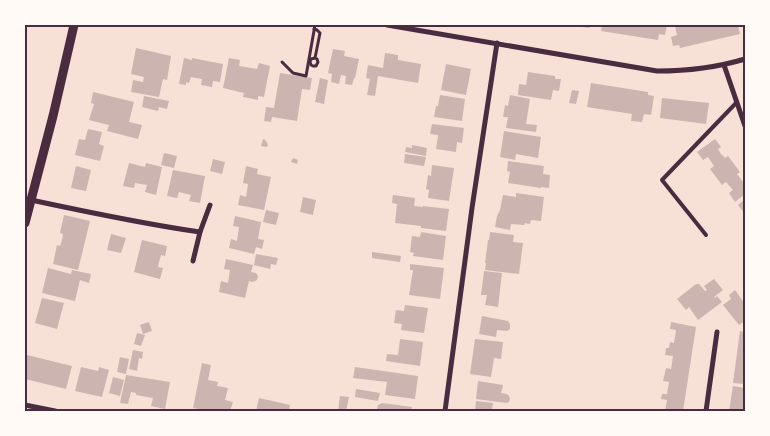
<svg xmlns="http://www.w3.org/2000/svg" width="770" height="436" font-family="Lora,serif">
  <rect width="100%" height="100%" fill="#f7e1d7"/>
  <!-- building -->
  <g fill="#ccb4b1">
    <path d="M575 25H590L589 28 575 26Z"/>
    <path d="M602 25H667L665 35 659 34 658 40 601 31Z"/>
    <path d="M681 25H738L740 34 680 48 679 45 673 46 671 37 677 35 675 26Z"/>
    <path d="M136 48 171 56 167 80 163 79 159 97 131 92 133 80 143 82 144 77 131 74Z"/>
    <path d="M333 49 345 51 344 56 359 59 355 78H354L352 85 345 84 346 76 341 75 339 84 331 82 332 74 328 73Z"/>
    <path d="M385 53 398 55V60L421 64 418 83 378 76 375 96 367 95 370 79 366 78 368 65 383 68Z"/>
    <path d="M184 58 192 60V58L223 64 220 82 213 81 212 87 201 85 202 79 191 77 189 83 186 82V85L179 84Z"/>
    <path d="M229 58 240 60 239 66 257 69 259 63 270 66 264 97 258 96V100L243 97 244 93 223 88Z"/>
    <path d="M446 64 471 69 466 95 441 90Z"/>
    <path d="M528 72 555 76V79H561L559 91 553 90 551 100 518 95 519 84 526 85Z"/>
    <path d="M280 73 312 78 310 90 302 89 297 121 272 117 271 122 264 121 266 107 274 108Z"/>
    <path d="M320 78 328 80 324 104 315 102Z"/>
    <path d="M591 83 648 92V95L654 96 651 115 644 114 642 122 631 121 632 114 587 107Z"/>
    <path d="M572 90 579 91 576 104 569 103Z"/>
    <path d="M93 92 134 102 129 122 142 125 138 139 107 131 109 125 89 120 94 104 91 103Z"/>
    <path d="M440 95 465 99 462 121 434 117 436 106H438Z"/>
    <path d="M510 95 530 99 526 124 537 125 536 132 506 128 508 117H503L505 105 508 106Z"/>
    <path d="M144 96 169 101 167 109 159 107 158 111 142 107Z"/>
    <path d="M662 98 709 103 706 124 660 118Z"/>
    <path d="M432 124 464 128 462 143 457 142 456 152 436 149 438 135 430 134Z"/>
    <path d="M88 129 102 132 99 144 104 146 100 161 75 155 79 139 85 140Z"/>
    <path d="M504 131 541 137 538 158 516 154 515 160 500 157Z"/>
    <path d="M263 139 265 140 268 144 267 147 261 146Z"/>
    <path d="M715 139 721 147 718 149 721 154 725 158 728 156 740 172 737 174 743 182 745 180V194L735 202 729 193 733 190 726 182 722 185 710 169 714 166 708 157 703 160 697 152Z"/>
    <path d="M412 145 427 148 426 156 405 152 406 147 412 148Z"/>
    <path d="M164 153 177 156 174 168 161 165Z"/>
    <path d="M405 154 426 157 424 166 404 163Z"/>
    <path d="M293 158 298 160 297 164 291 162Z"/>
    <path d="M213 159 225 162 222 174 210 171Z"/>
    <path d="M508 161 544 166 543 174 550 175 549 188 541 187V188L508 183 510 172 507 171Z"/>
    <path d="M129 163 145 167 146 163 162 167 156 195 145 192 147 185 135 183 134 188 123 186Z"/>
    <path d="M432 165 454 168 449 201 428 198 429 190 426 189 428 175 431 176Z"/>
    <path d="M76 166 91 170 86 191 71 188Z"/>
    <path d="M246 166 258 169 257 174 271 177 264 210 238 205 240 195 246 197 248 184 243 183Z"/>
    <path d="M173 170 205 176 200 203 189 201 191 195 179 192 177 198 167 196Z"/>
    <path d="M516 193 544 197 541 221 531 220 530 224 525 223 524 225 511 224 510 230 495 227 497 216 500 210 503 195 516 197Z"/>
    <path d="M393 195 415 198 414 206 423 207V206L449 209 446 231 421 228V226L395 223 397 204 392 203Z"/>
    <path d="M303 197 316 200 313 215 300 212Z"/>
    <path d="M745 199V214L738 205Z"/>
    <path d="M266 210 279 213 276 225 263 222Z"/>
    <path d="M64 215 90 221 78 270 53 264 57 245 60 246 62 240 63 234 60 233Z"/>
    <path d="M235 216 261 222 258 239 264 240 262 249 256 247 254 254 229 248 231 239 237 241 239 227 233 226Z"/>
    <path d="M421 232 446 236 443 260 413 256 414 253 410 252 412 236 420 237Z"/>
    <path d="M490 232 514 235 513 242 523 243 519 274 485 270 486 263H485L488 240H489Z"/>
    <path d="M111 234 126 238 121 253 107 250Z"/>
    <path d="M142 240 167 246 165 256 161 255 159 262 158 267 163 268 160 279 134 272Z"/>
    <path d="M372 252 401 256 400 262 372 258Z"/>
    <path d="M256 254 278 258 276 265 271 264 270 269 254 265Z"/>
    <path d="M226 259 253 265 251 272 256 273 258 276 257 280 253 282 249 281 245 298 219 292 221 281 228 283 230 270 224 269Z"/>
    <path d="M410 264 444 268 440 299 409 295 413 270H410Z"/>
    <path d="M48 268 71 274 72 270 91 274 89 283 80 280 75 301 42 293Z"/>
    <path d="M484 271 502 273 498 307 485 305 487 295H481Z"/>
    <path d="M714 279 723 290 714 297 715 298 717 296 722 302 698 320 689 307 686 310 677 299 696 284H699L705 291 707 290 704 286Z"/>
    <path d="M735 290 745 304V321L739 325 723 305 731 299 729 295Z"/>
    <path d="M42 298 64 303 57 329 35 323Z"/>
    <path d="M405 305 428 308 424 333 401 330 402 324 394 323 396 310 404 311Z"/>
    <path d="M482 316 508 321 510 324V329L507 331 497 330 496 337 479 334Z"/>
    <path d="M149 322 152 331 143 334 140 325Z"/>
    <path d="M671 322 696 327 683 411H665L667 400 661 399 662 394H667L669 382 663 381 666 368 671 369 673 356 665 355 666 348H669L670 342 674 343 676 330 670 329Z"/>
    <path d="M740 331 745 332V384L733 383Z"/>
    <path d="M137 333 145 335 141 346 134 344Z"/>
    <path d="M400 339 423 342 420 366 386 361 387 354 398 355Z"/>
    <path d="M475 339 503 342 501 359 494 358 491 377 470 374Z"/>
    <path d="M133 350 143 352 142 359 139 358 137 371 129 369Z"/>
    <path d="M27 355 72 366 66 389 25 379V364Z"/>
    <path d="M120 357 129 359 126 374 117 372Z"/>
    <path d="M202 363 211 365 208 380 218 382 217 386 228 388 225 400 233 402 230 411H199V409L193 408Z"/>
    <path d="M81 367 98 371 99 367 109 370 102 397 75 391Z"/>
    <path d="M355 367 418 376 415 399 385 395 387 382 353 378Z"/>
    <path d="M126 375 170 382 165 409 151 406 153 398 136 395V393L131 392 128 404 120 403Z"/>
    <path d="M113 377 124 380 120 396 109 393Z"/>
    <path d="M478 381 503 385 501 393 507 394 509 396 510 399 509 402 506 403 476 399Z"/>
    <path d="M733 386 745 388V411H729Z"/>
    <path d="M356 389 380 393 378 401 355 397Z"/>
    <path d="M340 396 349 397 346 411H338Z"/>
    <path d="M259 398 290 405 289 411H256Z"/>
    <path d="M476 401 493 403 492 409 499 410V411H475Z"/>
    <path d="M382 403 412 407 411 411H379L377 409 378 405Z"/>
  </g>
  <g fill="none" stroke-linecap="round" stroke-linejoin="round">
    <!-- path -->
    <g stroke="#4a2c40" stroke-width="3">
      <path d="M314 29 317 30 320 33 315 58 311 59 310 62 311 65 313 66H316L318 62 317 59 315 58"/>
      <path d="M282 62 293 73 306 76 315 25"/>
    </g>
    <!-- service -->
    <path stroke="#4a2c40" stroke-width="4" d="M706 235 662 180 737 102"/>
    <!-- minor -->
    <g stroke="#4a2c40" stroke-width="5">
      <path d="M387 25 657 71C688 71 715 68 745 59"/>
      <path d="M724 65 745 126"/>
      <path d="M31 200C87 212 143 224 200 232"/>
      <path d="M193 261 200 232 210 205"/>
      <path d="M25 405 55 411"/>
      <path d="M445 411 472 208 497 43"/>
      <path d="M706 411 717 332"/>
    </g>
    <!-- tertiary -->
    <path stroke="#4a2c40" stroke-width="9" d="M25 223 53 116 74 25"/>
  </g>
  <!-- border -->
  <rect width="770" height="436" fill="none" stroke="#fffaf5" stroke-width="52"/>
  <rect x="26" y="26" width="718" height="384" fill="none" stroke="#4a2c40" stroke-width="2"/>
</svg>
